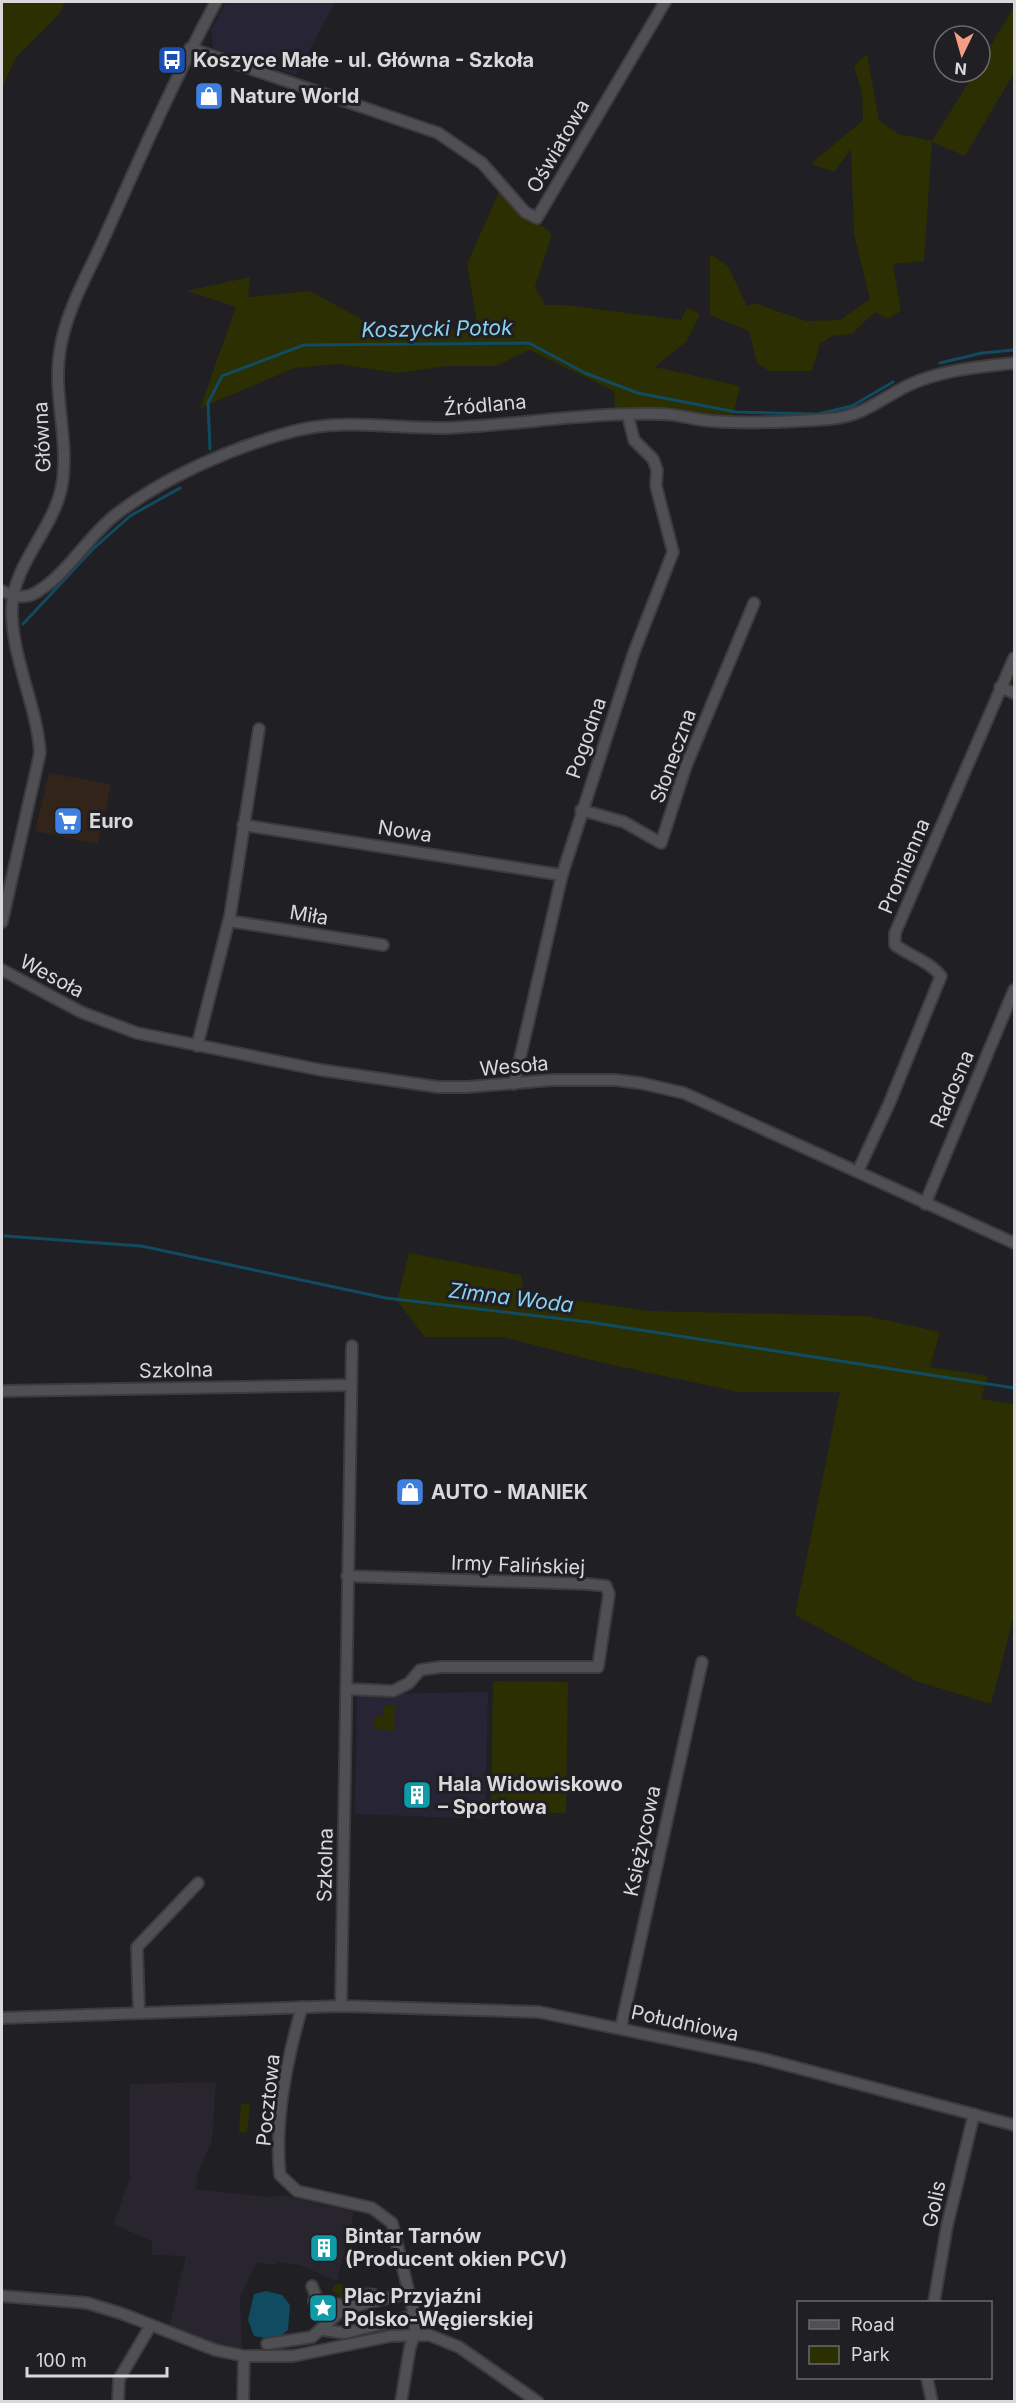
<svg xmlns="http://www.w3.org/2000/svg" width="1016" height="2403" font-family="Inter,sans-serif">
  <rect width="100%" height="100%" fill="#201f23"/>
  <!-- commercial -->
  <path fill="#322418" d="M49 773 111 784 98 844 35 831Z"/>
  <!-- built -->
  <path fill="#29252e" d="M216 2082 212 2140 198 2173 196 2189 268 2197 283 2195 354 2212 337 2281 299 2265 278 2262 276 2265 256 2263 240 2298 242 2350 213 2344 169 2327 186 2256 152 2255V2241L113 2224 130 2178V2084Z"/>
  <!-- education -->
  <g fill="#272435">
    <path d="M226 2H335L296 75 213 48 211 29Z"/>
    <path d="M488 1692 485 1819 355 1814 357 1694Z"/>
  </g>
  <!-- green -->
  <g fill="#2b2f02">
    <path d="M2 2H65L60 13 16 57 2 89Z"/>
    <path d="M1014 7V73L965 156 932 142 924 261 893 264 901 311 888 319 875 312 852 334 832 336 820 344 812 371H769L757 363 749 331 710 315V254L728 266 747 306 754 303 806 321 840 320 870 299 854 234 851 149 834 172 811 164 863 120 862 93 854 66 867 54 879 120 899 134 932 141 975 72H980V63Z"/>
    <path d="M499 192 552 234 535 287 546 305H565L681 320 687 308 700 314 687 341 655 367 740 386 733 415 615 411 614 391 529 350 496 366H447L398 373 338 364 295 368 200 408 236 307 187 291 250 277 248 297 310 291 372 325 416 338 477 324 467 264Z"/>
    <path d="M409 1253 521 1275 524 1293 649 1311 867 1316 940 1332 930 1367 988 1376 981 1399 1014 1404V1615L991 1704 916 1681 795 1615 840 1392H739L603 1363 503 1337H425L397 1301Z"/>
    <path d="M493 1681 568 1682 566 1813 491 1812Z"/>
    <path d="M383 1705 395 1706 394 1731 374 1729 375 1716 383 1715Z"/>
    <path d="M241 2104H250L247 2133 239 2132Z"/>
    <path d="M336 2284 370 2287 368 2293 347 2304 332 2290Z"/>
  </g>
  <!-- water -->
  <path fill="#104b61" d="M266 2291 282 2295 290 2305 288 2330 275 2340 254 2336 248 2320 254 2294Z"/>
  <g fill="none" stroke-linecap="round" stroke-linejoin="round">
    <!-- stream -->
    <g stroke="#104b61" stroke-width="3">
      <path d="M940 363 982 353 1014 350"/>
      <path d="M210 449 208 403 222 376 304 345 529 343 585 373 638 393 736 412 818 414 852 406 893 382"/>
      <path d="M23 624 93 549 130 516 180 488"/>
      <path d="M5 1236 141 1246 386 1298 589 1322 1014 1388"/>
    </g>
    <!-- minor casing -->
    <g stroke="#3c3b3e" stroke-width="14">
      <g id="minor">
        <path d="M190 48 438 133 482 163 525 212 537 218 665 2"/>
        <path d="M2 591C14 596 24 600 37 592 68 573 86 539 114 516 164 477 233 447 294 431 342 418 396 429 446 428 518 425 589 412 662 414 678 414 694 420 711 421 749 424 791 422 830 419 864 416 880 399 909 385 942 370 979 367 1014 363"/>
        <path d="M1000 687 1014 693"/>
        <path d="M581 810 624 822 661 843 686 766 754 603"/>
        <path d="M243 825 562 875"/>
        <path d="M229 921 383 945"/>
        <path d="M2 922 40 753C37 704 10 655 12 606 14 565 51 531 61 490 71 444 52 396 60 350 66 310 89 272 105 236 140 157 175 78 216 2"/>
        <path d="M2 970 81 1012 137 1033 321 1070 438 1087H467L552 1080H615L640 1083 684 1093 1014 1243"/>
        <path d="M197 1046 230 916 259 729"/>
        <path d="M514 1084 562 875 634 652 673 552 656 486 657 470 653 459 634 440 628 416"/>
        <path d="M858 1171 889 1104 941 976C929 961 910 956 895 945V933L1014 658"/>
        <path d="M925 1204 1014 990"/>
        <path d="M2 1391 351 1385"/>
        <path d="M346 1689 393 1691 409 1683 420 1670 441 1667H598L609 1594 606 1586 588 1584 347 1576"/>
        <path d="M341 2006 352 1346"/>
        <path d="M302 2007C287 2059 274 2120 280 2175L297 2191 372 2208 392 2223 415 2318V2334L410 2347 401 2402"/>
        <path d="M139 2013 137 1947 198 1883"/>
        <path d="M2 2018 341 2006 539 2012 760 2058 1014 2125"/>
        <path d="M621 2027 702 1662"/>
        <path d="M312 2286 317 2299"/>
        <path d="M2 2296 87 2303 123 2314 215 2350 244 2356H293L391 2336 429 2335 459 2347 538 2402"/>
        <path d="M314 2301 317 2299 322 2303 338 2304 343 2309C354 2299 368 2289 382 2298"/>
        <path d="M934 2302 947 2226 974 2114"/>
        <path d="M323 2330 345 2333 409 2317"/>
        <path d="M267 2344 312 2337 343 2309 404 2294"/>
        <path d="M927 2378 932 2402"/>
        <path d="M118 2402 119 2379 151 2325"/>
        <path d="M243 2402 244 2356"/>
      </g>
    </g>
    <!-- minor -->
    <use href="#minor" stroke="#504f53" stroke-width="10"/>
  </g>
  <!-- icons -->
  <defs>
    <g id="bus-square" transform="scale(1.5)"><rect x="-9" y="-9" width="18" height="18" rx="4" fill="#1a4fb4" stroke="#201f23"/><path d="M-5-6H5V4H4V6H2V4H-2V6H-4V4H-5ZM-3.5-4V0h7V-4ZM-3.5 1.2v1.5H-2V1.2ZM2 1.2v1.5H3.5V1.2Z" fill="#fff"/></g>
    <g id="shop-square" transform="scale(1.5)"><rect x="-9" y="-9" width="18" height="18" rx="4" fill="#3f7fe0" stroke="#201f23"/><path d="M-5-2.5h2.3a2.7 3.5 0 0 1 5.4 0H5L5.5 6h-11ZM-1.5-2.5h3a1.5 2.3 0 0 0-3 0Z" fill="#fff"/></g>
    <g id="supermarket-square" transform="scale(1.5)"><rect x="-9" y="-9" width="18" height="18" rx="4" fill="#3f7fe0" stroke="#201f23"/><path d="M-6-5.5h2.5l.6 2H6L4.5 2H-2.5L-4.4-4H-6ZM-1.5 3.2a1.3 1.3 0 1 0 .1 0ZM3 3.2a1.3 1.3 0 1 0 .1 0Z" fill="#fff"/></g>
    <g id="building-square" transform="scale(1.5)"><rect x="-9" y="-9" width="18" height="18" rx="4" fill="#0f9aa8" stroke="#201f23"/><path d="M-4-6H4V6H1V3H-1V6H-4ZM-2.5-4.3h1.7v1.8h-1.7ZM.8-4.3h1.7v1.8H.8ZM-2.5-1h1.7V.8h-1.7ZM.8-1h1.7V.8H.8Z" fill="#fff"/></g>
    <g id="sight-square" transform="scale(1.5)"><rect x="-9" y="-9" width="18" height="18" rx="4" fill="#0f9aa8" stroke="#201f23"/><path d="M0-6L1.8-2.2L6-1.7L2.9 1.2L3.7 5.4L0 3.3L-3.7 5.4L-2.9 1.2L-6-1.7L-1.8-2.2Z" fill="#fff"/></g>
  </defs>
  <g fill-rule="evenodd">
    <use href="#bus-square" x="172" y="60"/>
    <use href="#shop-square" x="209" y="96"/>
    <use href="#supermarket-square" x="68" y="821"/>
    <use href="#shop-square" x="410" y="1492"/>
    <use href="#building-square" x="417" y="1795"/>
    <use href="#building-square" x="324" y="2248"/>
    <use href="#sight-square" x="323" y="2308"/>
  </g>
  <g text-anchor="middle" stroke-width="6" stroke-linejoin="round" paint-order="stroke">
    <!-- poi labels -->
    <g font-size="20" font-weight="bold" fill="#d9d8db" stroke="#201f23" text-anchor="start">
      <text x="193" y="67">Koszyce Małe - ul. Główna - Szkoła</text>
      <text x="230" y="103">Nature World</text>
      <text x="89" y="828">Euro</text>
      <text x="431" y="1499">AUTO - MANIEK</text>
      <text x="438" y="1791">Hala Widowiskowo<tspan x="438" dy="23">– Sportowa</tspan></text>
      <text x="345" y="2243">Bintar Tarnów<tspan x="345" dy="23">(Producent okien PCV)</tspan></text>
      <text x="344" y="2303">Plac Przyjaźni<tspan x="344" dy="23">Polsko-Węgierskiej</tspan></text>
    </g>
    <!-- street labels -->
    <g font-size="20" fill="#d9d8db" stroke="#201f23">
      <text transform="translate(558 146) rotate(-60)" y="7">Oświatowa</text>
      <text transform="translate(485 405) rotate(-5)" y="7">Źródlana</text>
      <text transform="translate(42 437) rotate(-93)" y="7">Główna</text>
      <text transform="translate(586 738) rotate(-71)" y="7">Pogodna</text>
      <text transform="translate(673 756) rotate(-70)" y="7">Słoneczna</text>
      <text transform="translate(405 831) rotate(9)" y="7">Nowa</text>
      <text transform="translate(904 866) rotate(-67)" y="7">Promienna</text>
      <text transform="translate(309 915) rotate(9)" y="7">Miła</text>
      <text transform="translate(52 976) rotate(28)" y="7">Wesoła</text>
      <text transform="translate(514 1066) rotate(-5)" y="7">Wesoła</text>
      <text transform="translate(952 1089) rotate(-67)" y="7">Radosna</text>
      <text transform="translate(176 1370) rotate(-1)" y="7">Szkolna</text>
      <text transform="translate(518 1565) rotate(2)" y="7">Irmy Falińskiej</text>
      <text transform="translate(642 1841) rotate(-78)" y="7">Księżycowa</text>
      <text transform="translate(325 1865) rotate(-89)" y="7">Szkolna</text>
      <text transform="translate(685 2023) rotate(12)" y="7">Południowa</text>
      <text transform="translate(268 2100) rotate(-84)" y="7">Pocztowa</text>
      <text transform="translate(934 2204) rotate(-78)" y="7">Golis</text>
    </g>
    <!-- water labels -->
    <g font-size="21" font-style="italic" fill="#88d1f2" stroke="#201f23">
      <text transform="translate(437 329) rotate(-1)" y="7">Koszycki Potok</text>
      <text transform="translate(511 1298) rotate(7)" y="7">Zimna Woda</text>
    </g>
  </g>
  <!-- border -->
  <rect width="1016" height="2403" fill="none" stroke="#d9d8db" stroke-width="6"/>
  <!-- legend -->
  <rect x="797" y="2301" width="195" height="78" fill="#201f23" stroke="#6a696d" stroke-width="1.5"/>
  <rect x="809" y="2320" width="30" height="9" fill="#504f53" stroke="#6a696d" stroke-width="1.5"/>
  <text x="851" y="2331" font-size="18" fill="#d9d8db">Road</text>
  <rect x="809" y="2346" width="30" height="18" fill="#2b2f02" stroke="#6a696d" stroke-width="1.5"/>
  <text x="851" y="2361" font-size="18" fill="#d9d8db">Park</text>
  <!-- north arrow -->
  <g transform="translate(962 54) rotate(185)"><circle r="28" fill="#201f23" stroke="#6a696d" stroke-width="1.5"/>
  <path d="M0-4.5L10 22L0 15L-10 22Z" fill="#f49e86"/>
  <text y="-9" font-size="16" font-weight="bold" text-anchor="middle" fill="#d9d8db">N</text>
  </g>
  <!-- scale -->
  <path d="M27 2367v9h140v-9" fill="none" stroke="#d9d8db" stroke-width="3"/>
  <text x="36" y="2367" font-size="18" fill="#d9d8db" stroke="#201f23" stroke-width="4.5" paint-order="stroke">100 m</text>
</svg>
